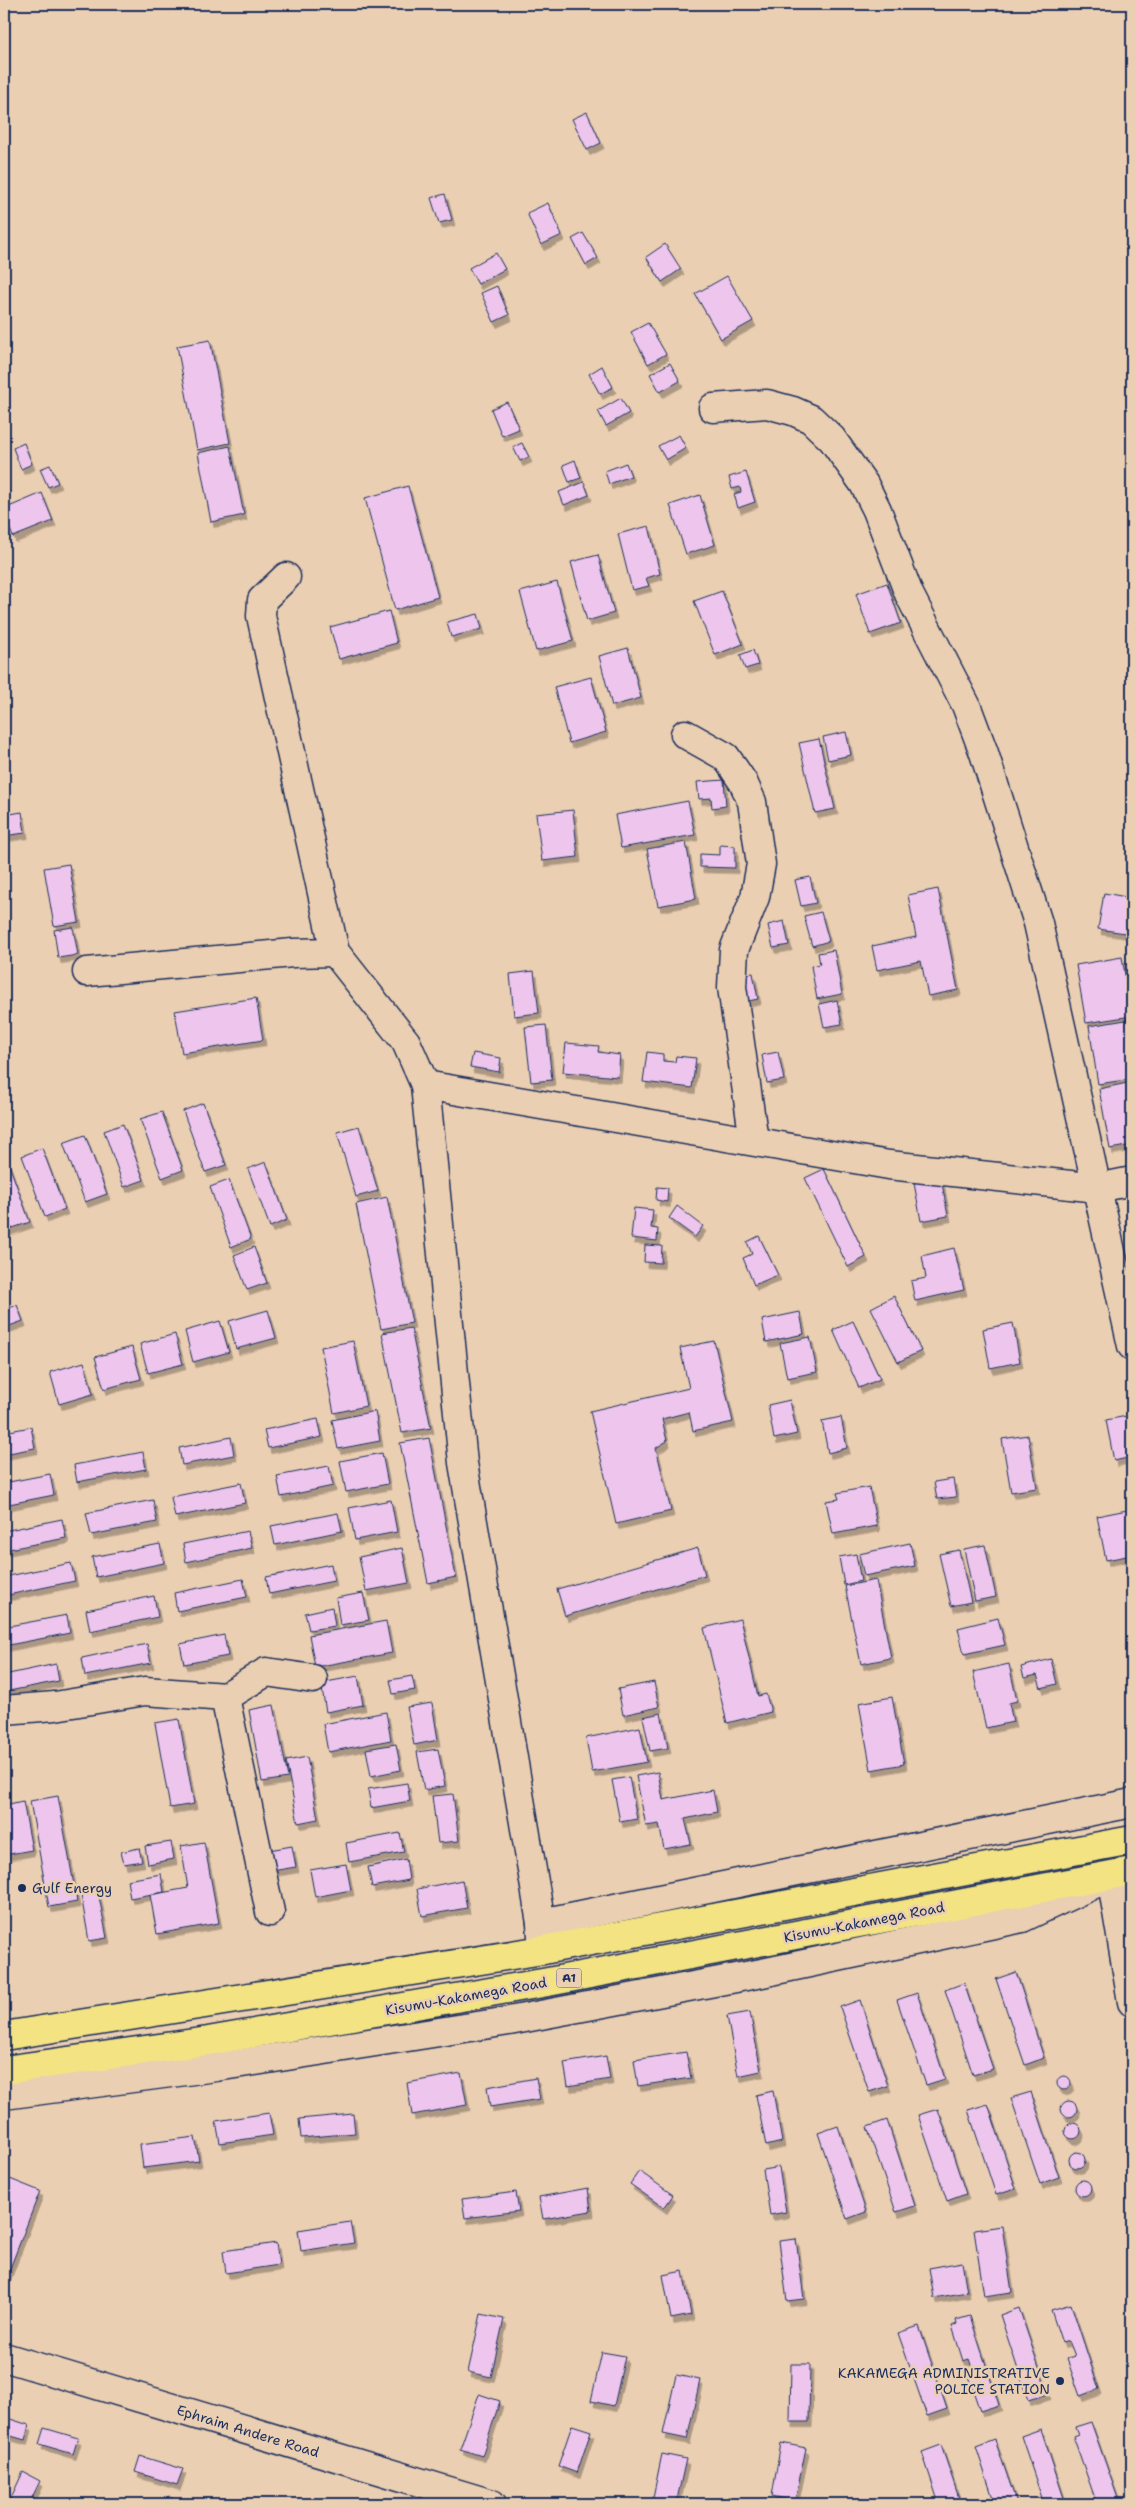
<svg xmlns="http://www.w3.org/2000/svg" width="1136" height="2508" font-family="'Shantell Sans',sans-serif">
  <defs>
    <filter id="shadow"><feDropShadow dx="3" dy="5.5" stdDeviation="0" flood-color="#0004"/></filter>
  </defs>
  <rect width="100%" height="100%" fill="#ebcfb2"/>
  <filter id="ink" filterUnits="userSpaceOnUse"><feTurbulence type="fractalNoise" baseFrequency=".02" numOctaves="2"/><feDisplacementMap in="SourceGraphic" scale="10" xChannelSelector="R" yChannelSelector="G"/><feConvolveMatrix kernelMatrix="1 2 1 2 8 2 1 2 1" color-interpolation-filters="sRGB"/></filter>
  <g filter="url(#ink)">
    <!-- building -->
    <g fill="#edc5ed" stroke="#1b2f5e" filter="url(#shadow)">
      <path d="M587 112 601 143 587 150 572 119Z"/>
      <path d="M445 194 452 220 439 223 431 198Z"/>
      <path d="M548 203 562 235 541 245 527 213Z"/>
      <path d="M583 233 598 258 586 265 572 239Z"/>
      <path d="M665 244 681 269 662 282 646 257Z"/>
      <path d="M496 253 505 269 478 284 469 268Z"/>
      <path d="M727 276 753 321 721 339 695 294Z"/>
      <path d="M497 286 509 315 494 322 481 293Z"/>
      <path d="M648 323 666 354 648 364 631 332Z"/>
      <path d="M210 340 230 443 197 450 177 346Z"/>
      <path d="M670 363 680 381 660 392 650 374Z"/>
      <path d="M602 366 613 387 600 394 589 374Z"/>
      <path d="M621 398 629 413 606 426 598 411Z"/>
      <path d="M507 402 519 429 502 436 491 409Z"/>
      <path d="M679 435 686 448 666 460 658 446Z"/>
      <path d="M24 443 32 464 21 469 13 448Z"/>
      <path d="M522 443 529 457 520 461 513 447Z"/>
      <path d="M230 446 244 515 211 522 198 453Z"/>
      <path d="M575 460 581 478 569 482 563 465Z"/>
      <path d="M626 463 631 476 609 484 605 471Z"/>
      <path d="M50 465 58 483 48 487 40 469Z"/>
      <path d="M746 472 755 502 738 508 734 494 741 492 740 487 732 489 729 477Z"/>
      <path d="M584 482 589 495 564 505 559 492Z"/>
      <path d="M408 486 438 597 395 610 365 498Z"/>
      <path d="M42 493 53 521 13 537 4 514V509Z"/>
      <path d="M700 495 715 545 686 554 670 505Z"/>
      <path d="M649 526 660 574 646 578 649 586 632 590 618 534Z"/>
      <path d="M598 555 614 613 587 621 571 562Z"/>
      <path d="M557 582 573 641 536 651 520 592Z"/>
      <path d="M887 583 901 623 870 634 856 594Z"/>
      <path d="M722 591 743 644 715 655 694 601Z"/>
      <path d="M389 611 397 643 339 659 330 627Z"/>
      <path d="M478 614 482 629 451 637 447 622Z"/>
      <path d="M628 648 641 698 612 706 599 656Z"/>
      <path d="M753 650 758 665 745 669 740 655Z"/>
      <path d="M591 677 606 732 569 743 554 687Z"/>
      <path d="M846 732 851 755 828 760 823 737Z"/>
      <path d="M819 739 835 809 815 813 799 743Z"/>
      <path d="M724 780 726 806 712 808 711 798 699 799 697 782Z"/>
      <path d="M688 801 695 835 621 848 615 815Z"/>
      <path d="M573 810 578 857 542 861 536 814Z"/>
      <path d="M22 812 25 833 4 836V815Z"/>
      <path d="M686 842 696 899 658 906 647 849Z"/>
      <path d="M720 845 735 846V868L700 867V854L720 855Z"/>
      <path d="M69 864 79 922 54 926 44 868Z"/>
      <path d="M810 877 816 903 801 906 795 880Z"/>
      <path d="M938 889 958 990 928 996 921 961 877 970 872 946 916 937 908 895Z"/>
      <path d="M1104 893 1132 898V934L1098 929Z"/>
      <path d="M821 912 829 941 812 946 804 916Z"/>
      <path d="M784 921 789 945 773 948 768 925Z"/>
      <path d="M73 927 78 955 58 958 54 930Z"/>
      <path d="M834 950 842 994 817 999 811 966 820 964 818 953Z"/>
      <path d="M1122 957 1132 1016 1086 1023 1076 965Z"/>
      <path d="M534 971 539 1013 514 1016 510 974Z"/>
      <path d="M753 973 758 999 744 1002 739 975Z"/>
      <path d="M256 998 263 1040 182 1053 175 1011Z"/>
      <path d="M837 1000 842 1024 824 1027 819 1004Z"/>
      <path d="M1132 1019V1079L1098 1084 1089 1026Z"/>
      <path d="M546 1025 552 1080 531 1082 525 1027Z"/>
      <path d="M566 1043 599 1046 598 1052 620 1055 618 1077 563 1072Z"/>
      <path d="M647 1052 663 1054V1061L675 1062 676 1056 696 1058 692 1088 643 1082Z"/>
      <path d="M778 1052 784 1080 767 1083 762 1055Z"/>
      <path d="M473 1053 501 1058 499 1072 470 1067Z"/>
      <path d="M1132 1082V1145L1110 1149 1099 1089Z"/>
      <path d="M203 1103 226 1165 205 1172 183 1111Z"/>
      <path d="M162 1112 183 1170 162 1178 140 1119Z"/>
      <path d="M123 1124 144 1180 124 1187 104 1131Z"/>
      <path d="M359 1126 378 1191 356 1197 337 1132Z"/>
      <path d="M85 1135 107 1194 85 1202 63 1143Z"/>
      <path d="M42 1148 65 1209 45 1217 22 1156Z"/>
      <path d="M8 1162 30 1222 7 1230 4 1221V1164Z"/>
      <path d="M266 1162 287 1220 270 1227 248 1169Z"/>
      <path d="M824 1169 866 1257 848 1267 805 1178Z"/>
      <path d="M941 1178 948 1216 921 1221 914 1183Z"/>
      <path d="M229 1180 251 1239 231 1247 210 1187Z"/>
      <path d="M657 1187 668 1188 667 1202 656 1200Z"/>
      <path d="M387 1197 412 1323 381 1329 356 1204Z"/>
      <path d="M677 1206 703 1226 695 1237 669 1218Z"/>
      <path d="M634 1208 653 1210 651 1228 658 1229 657 1241 631 1238Z"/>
      <path d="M759 1236 778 1275 754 1285 743 1258 752 1254 747 1242Z"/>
      <path d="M645 1245 662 1246 661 1263 644 1262Z"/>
      <path d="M254 1247 267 1283 247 1290 234 1255Z"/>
      <path d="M954 1248 964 1290 915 1301 911 1281 926 1278 922 1256Z"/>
      <path d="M894 1296 921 1351 898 1362 871 1308Z"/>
      <path d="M17 1305 23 1321 4 1328V1310Z"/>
      <path d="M268 1310 276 1338 236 1349 229 1321Z"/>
      <path d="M800 1312 804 1334 766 1342 762 1320Z"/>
      <path d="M220 1321 229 1352 193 1362 185 1331Z"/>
      <path d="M853 1321 880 1379 859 1388 833 1330Z"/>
      <path d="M1013 1323 1020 1362 990 1368 983 1329Z"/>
      <path d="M411 1328 431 1428 402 1433 382 1333Z"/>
      <path d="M175 1334 183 1364 148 1373 140 1344Z"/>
      <path d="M810 1337 817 1372 787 1378 780 1343Z"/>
      <path d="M353 1341 366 1406 334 1413 321 1347Z"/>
      <path d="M714 1341 733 1422 693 1431 689 1412 662 1419 667 1441 656 1448 671 1511 616 1524 590 1411 689 1388 680 1348Z"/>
      <path d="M132 1347 141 1379 104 1389 95 1357Z"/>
      <path d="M84 1362 93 1394 59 1404 50 1372Z"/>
      <path d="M790 1400 797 1434 774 1439 768 1405Z"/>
      <path d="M375 1411 380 1441 338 1449 332 1420Z"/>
      <path d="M1132 1415V1457L1114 1461 1106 1420Z"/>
      <path d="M841 1417 847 1448 828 1453 822 1421Z"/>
      <path d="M318 1419 322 1437 268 1448 264 1430Z"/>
      <path d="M31 1427 35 1448 4 1454V1432Z"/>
      <path d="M1028 1435 1037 1488 1011 1492 1002 1439Z"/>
      <path d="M231 1437 234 1455 182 1465 179 1448Z"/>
      <path d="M429 1438 456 1577 428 1583 400 1443Z"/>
      <path d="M143 1452 146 1469 77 1482 74 1465Z"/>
      <path d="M382 1453 388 1484 346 1492 340 1461Z"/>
      <path d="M329 1466 333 1486 281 1497 277 1476Z"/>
      <path d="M50 1474 54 1495 4 1505V1483Z"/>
      <path d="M953 1479 956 1497 937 1499 934 1482Z"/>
      <path d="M241 1483 245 1503 175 1517 171 1497Z"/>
      <path d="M869 1487 877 1526 833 1534 826 1501 839 1499 837 1493Z"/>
      <path d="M153 1500 157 1522 91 1535 86 1513Z"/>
      <path d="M391 1500 397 1532 355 1540 349 1508Z"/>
      <path d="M1132 1509V1555L1106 1560 1097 1516Z"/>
      <path d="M338 1513 342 1531 275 1545 271 1526Z"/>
      <path d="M62 1519 66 1538 4 1550V1531Z"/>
      <path d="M248 1531 252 1548 186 1562 183 1544Z"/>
      <path d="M910 1543 915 1566 864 1576 859 1554Z"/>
      <path d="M160 1544 164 1563 96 1577 92 1557Z"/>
      <path d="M985 1545 996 1597 975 1601 964 1549Z"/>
      <path d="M402 1548 409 1583 366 1591 359 1557Z"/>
      <path d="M698 1548 705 1575 565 1616 557 1589Z"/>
      <path d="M959 1550 971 1602 951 1606 939 1554Z"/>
      <path d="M856 1554 861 1581 844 1585 839 1557Z"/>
      <path d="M71 1563 75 1581 8 1595 4 1577Z"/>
      <path d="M331 1564 334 1581 269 1594 266 1577Z"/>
      <path d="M243 1579 247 1597 177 1611 174 1593Z"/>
      <path d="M876 1580 891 1658 861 1664 845 1586Z"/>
      <path d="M363 1593 369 1620 340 1625 336 1598Z"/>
      <path d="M154 1596 158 1617 90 1631 86 1610Z"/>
      <path d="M332 1607 335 1626 309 1630 305 1613Z"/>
      <path d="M67 1615 70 1633 4 1646V1627Z"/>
      <path d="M998 1618 1005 1645 964 1654 958 1628Z"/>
      <path d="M740 1619 758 1696 766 1694 771 1712 727 1723 704 1628Z"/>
      <path d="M386 1621 392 1653 315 1667 309 1635Z"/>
      <path d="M224 1635 228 1656 184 1664 180 1644Z"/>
      <path d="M147 1644 151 1663 85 1676 82 1658Z"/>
      <path d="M1051 1659 1057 1684 1041 1688 1037 1675 1024 1678 1021 1667Z"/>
      <path d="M56 1664 59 1681 4 1692V1675Z"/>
      <path d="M1009 1664 1017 1701 1009 1703 1013 1722 986 1728 973 1672Z"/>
      <path d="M358 1676 363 1705 326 1712 321 1683Z"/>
      <path d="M412 1676 415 1690 393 1694 390 1680Z"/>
      <path d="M654 1682 659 1707 623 1715 618 1689Z"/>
      <path d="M892 1697 904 1764 871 1770 859 1703Z"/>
      <path d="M432 1703 438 1740 414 1745 407 1707Z"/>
      <path d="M274 1705 288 1778 262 1782 249 1710Z"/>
      <path d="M386 1712 391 1740 328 1752 323 1724Z"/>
      <path d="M661 1713 668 1748 650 1751 643 1717Z"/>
      <path d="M179 1719 194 1804 170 1808 155 1723Z"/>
      <path d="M640 1727 647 1762 592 1772 586 1738Z"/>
      <path d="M396 1744 401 1770 371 1776 366 1749Z"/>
      <path d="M438 1749 445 1786 424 1790 417 1752Z"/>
      <path d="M307 1757 318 1819 298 1823 286 1761Z"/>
      <path d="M658 1772 663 1800 713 1790 717 1812 685 1819 691 1844 664 1849 659 1824 646 1826 636 1776Z"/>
      <path d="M629 1777 637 1819 620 1822 612 1780Z"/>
      <path d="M407 1783 410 1801 371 1808 368 1789Z"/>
      <path d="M453 1794 459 1841 438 1843 432 1796Z"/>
      <path d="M58 1796 77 1902 49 1907 30 1801Z"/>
      <path d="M23 1801 32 1850 4 1855V1805Z"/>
      <path d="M400 1833 404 1852 349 1862 346 1843Z"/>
      <path d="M171 1842 174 1859 148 1864 145 1846Z"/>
      <path d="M204 1842 219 1923 157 1934 150 1895 188 1888 181 1846Z"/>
      <path d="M292 1846 296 1867 272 1871 269 1850Z"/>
      <path d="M139 1848 142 1861 124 1864 121 1852Z"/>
      <path d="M406 1859 409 1880 372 1887 368 1867Z"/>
      <path d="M346 1864 351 1890 315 1897 310 1870Z"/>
      <path d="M161 1874 164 1892 130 1898 127 1880Z"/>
      <path d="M462 1880 467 1908 422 1916 417 1889Z"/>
      <path d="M97 1886 107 1938 89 1941 80 1889Z"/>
      <path d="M1016 1972 1044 2058 1025 2065 996 1979Z"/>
      <path d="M964 1983 993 2069 973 2075 945 1990Z"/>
      <path d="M917 1993 945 2079 926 2085 897 2000Z"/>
      <path d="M860 2000 888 2086 869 2092 840 2007Z"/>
      <path d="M750 2012 761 2071 738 2076 727 2016Z"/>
      <path d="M686 2052 691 2078 638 2086 634 2060Z"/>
      <path d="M606 2056 610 2079 568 2086 564 2063Z"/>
      <path d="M461 2073 467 2105 412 2115 407 2083Z"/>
      <circle cx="1064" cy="2083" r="7"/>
      <path d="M536 2078 540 2099 490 2107 487 2087Z"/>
      <path d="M773 2091 782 2142 766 2146 756 2095Z"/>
      <path d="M1031 2092 1059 2177 1040 2184 1011 2098Z"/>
      <circle cx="1069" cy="2109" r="8"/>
      <path d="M988 2104 1016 2189 996 2195 968 2110Z"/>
      <path d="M938 2109 966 2194 947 2201 918 2115Z"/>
      <path d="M269 2113 273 2135 220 2143 216 2121Z"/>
      <path d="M353 2114 355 2133 301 2138 299 2119Z"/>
      <path d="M887 2120 915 2206 896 2212 867 2127Z"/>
      <circle cx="1073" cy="2131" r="8"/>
      <path d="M838 2126 866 2212 847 2219 818 2133Z"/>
      <path d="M195 2137 199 2161 143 2168 140 2144Z"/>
      <circle cx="1077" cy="2160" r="8"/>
      <path d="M779 2167 786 2212 770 2215 763 2170Z"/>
      <path d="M639 2171 673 2195 664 2208 630 2184Z"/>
      <path d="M10 2179 40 2191 4 2284V2195Z"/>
      <circle cx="1083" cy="2188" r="8"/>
      <path d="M588 2188 591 2211 543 2219 539 2197Z"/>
      <path d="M516 2192 519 2211 465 2218 462 2199Z"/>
      <path d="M350 2222 354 2243 301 2251 298 2230Z"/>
      <path d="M1002 2226 1012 2292 984 2296 974 2230Z"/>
      <path d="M796 2239 804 2299 787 2301 779 2241Z"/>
      <path d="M276 2243 279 2265 226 2273 223 2251Z"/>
      <path d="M962 2262 967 2292 934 2298 929 2268Z"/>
      <path d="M683 2271 691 2315 671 2319 663 2275Z"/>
      <path d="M1071 2304 1099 2389 1080 2396 1067 2359 1075 2356 1069 2341 1062 2343 1051 2310Z"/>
      <path d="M1019 2308 1048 2394 1028 2400 1000 2315Z"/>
      <path d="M481 2314 504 2319 491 2377 468 2372Z"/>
      <path d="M970 2316 999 2405 980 2411 968 2376 974 2374 969 2359 963 2361 952 2326 957 2324 956 2320Z"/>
      <path d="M919 2326 947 2409 927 2416 898 2333Z"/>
      <path d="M602 2352 625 2356 614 2406 591 2401Z"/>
      <path d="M791 2364H810L809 2422H790Z"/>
      <path d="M676 2375 700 2380 687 2439 663 2434Z"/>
      <path d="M479 2394 500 2401 482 2456 460 2449Z"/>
      <path d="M4 2417 29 2425 25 2440 4 2434Z"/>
      <path d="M1091 2422 1120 2504H1097L1073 2436 1078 2434 1075 2427Z"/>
      <path d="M572 2425 591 2431 577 2473 558 2466Z"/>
      <path d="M44 2428 78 2438 73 2454 39 2444Z"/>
      <path d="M1041 2429 1066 2504H1044L1021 2436Z"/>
      <path d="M995 2440 1017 2504H995L976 2447Z"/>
      <path d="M781 2443 806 2448 795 2501 772 2496Z"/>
      <path d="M941 2445 961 2504H939L922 2452Z"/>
      <path d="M662 2454 686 2459 676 2504 652 2502Z"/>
      <path d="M140 2456 183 2469 177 2485 135 2472Z"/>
      <path d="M23 2472 40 2481 29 2504H8Z"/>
      <path d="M169 2497 186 2503 185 2504H166Z"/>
    </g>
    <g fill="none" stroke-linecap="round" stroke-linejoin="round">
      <!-- minor casing -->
      <g stroke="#1b2f5e" stroke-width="31">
        <g id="minor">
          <path d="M713 408 767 404 793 411 811 419 832 439 864 484 877 510 909 594 966 705 984 753 1038 923 1132 1346"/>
          <path d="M286 577 262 600 261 616 335 952 406 1042 425 1085 463 1463 541 1923 543 1950"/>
          <path d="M685 734 726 757 743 782 752 802 761 864 755 897 734 950 732 987 754 1141"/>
          <path d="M87 972 293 953 335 952"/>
          <path d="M425 1085 889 1165 1098 1188 1132 1181"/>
          <path d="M225 1697 266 1672 313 1679"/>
          <path d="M4 1710 55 1706 145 1691 225 1697 270 1912"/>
          <path d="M541 1923 1132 1803"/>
          <path d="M4 2095 216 2067 509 2021 762 1973 1022 1918 1111 1876 1132 2002"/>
          <path d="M4 2357 492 2504"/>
        </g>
      </g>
      <!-- highway casing -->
      <g stroke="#1b2f5e" stroke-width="31">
        <g id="highway">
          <path d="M4 2036 543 1950 1132 1840"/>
          <path d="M4 2070 208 2041 548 1982 1132 1871"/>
        </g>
      </g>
      <!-- minor -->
      <use href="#minor" stroke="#ebcfb2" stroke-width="28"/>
      <!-- highway -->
      <use href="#highway" stroke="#f4e382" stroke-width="28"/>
    </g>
  </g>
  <!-- markers -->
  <g fill="#1b2f5e" stroke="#ebcfb2" stroke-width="2">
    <circle cx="22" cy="1888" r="5"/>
    <circle cx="1060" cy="2381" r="5"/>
  </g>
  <g text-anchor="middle" stroke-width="5" stroke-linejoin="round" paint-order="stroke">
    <!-- shield labels -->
    <rect fill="#ebcfb2" stroke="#595f77" stroke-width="1" x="556.5" y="1968.5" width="25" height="19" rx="4"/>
    <g font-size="12" font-weight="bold" fill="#1b2f5e">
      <text x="569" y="1982">A1</text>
    </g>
    <!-- poi labels -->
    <g font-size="14" fill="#1b2f5e" stroke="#ebcfb2" text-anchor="start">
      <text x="32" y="1893">Gulf Energy</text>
      <text x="1050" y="2378" text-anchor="end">KAKAMEGA ADMINISTRATIVE<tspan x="1050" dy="16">POLICE STATION</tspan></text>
    </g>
    <!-- street labels -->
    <g font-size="14" fill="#1b2f5e" stroke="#ebcfb2">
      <text transform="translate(864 1922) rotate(-11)" y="5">Kisumu-Kakamega Road</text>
      <text transform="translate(466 1996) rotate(-10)" y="5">Kisumu-Kakamega Road</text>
      <text transform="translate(248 2431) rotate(17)" y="5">Ephraim Andere Road</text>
    </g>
  </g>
  <!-- margin -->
  <rect width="1136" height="2508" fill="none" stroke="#ebcfb2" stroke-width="20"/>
  <rect x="10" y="10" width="1116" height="2488" fill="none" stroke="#1b2f5e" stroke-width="2" filter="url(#ink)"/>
</svg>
